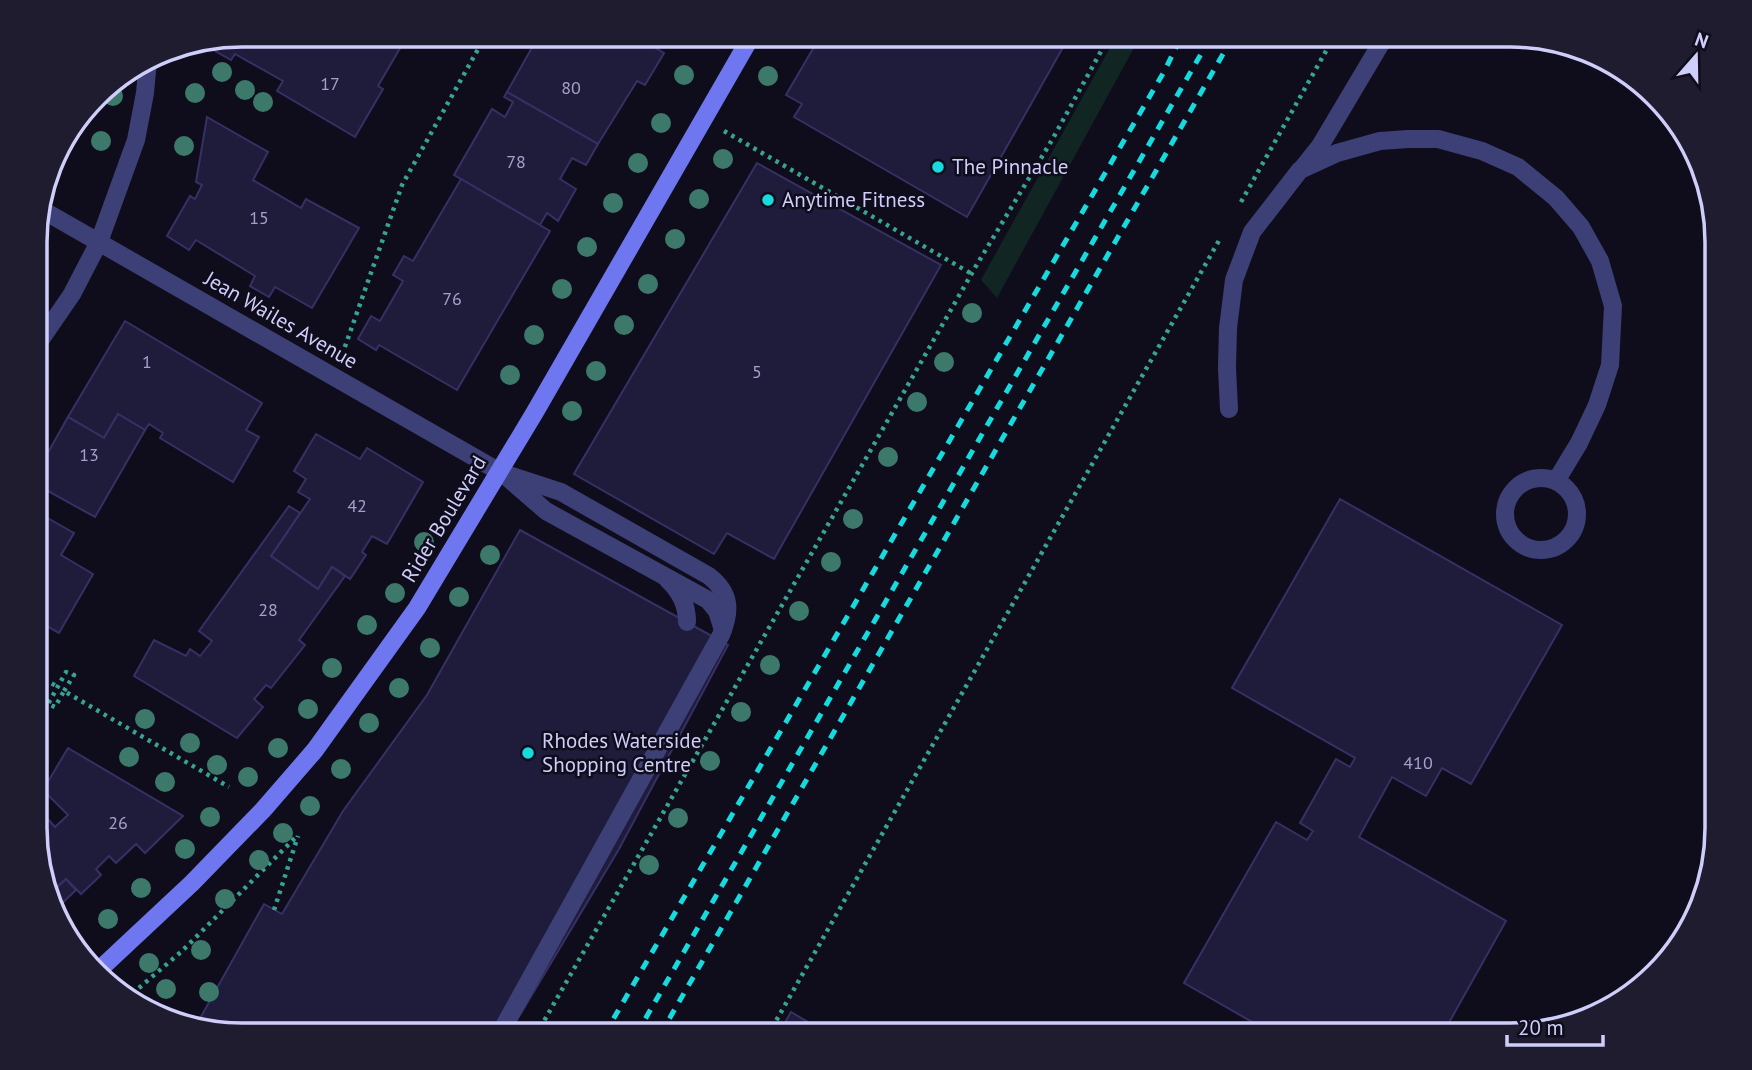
<svg xmlns="http://www.w3.org/2000/svg" width="1752" height="1070" font-family="'PT Sans',sans-serif">
  <rect width="100%" height="100%" fill="#0f0d1c"/>
  <!-- green -->
  <path fill="#112523" d="M1117 35H1141L997 298 981 280Z"/>
  <!-- building -->
  <g fill="#1f1b3b" stroke="#363065" stroke-width="2">
    <path d="M242 35H390L403 43 378 86 383 89 355 137 277 91 283 81 235 54 231 60 215 51 216 40Z"/>
    <path d="M539 35H661L654 47 664 53 645 85 637 81 598 144 507 92Z"/>
    <path d="M821 35H1070L967 217 794 117 802 104 786 95Z"/>
    <path d="M507 92 598 144 586 165 572 158 560 179 576 189 558 221 547 213 540 225 454 175 492 109 505 117 513 102 504 97Z"/>
    <path d="M207 117 268 152 253 180 301 208 306 199 359 228 312 308 275 287 269 297 250 286 255 276 196 240 189 250 167 236 190 196 195 199 202 185 196 182Z"/>
    <path d="M70 133 53 163 57 150Z"/>
    <path d="M757 163 941 265 774 559 727 533 714 554 574 474Z"/>
    <path d="M461 179 550 231 457 390 379 345 376 350 358 339 371 316 380 321 403 281 393 275 404 256 413 261Z"/>
    <path d="M125 321 262 403 246 430 259 437 233 482 160 438 163 433 149 424 145 430 118 414 104 438 68 417Z"/>
    <path d="M118 414 145 430 95 517 37 485V472L68 417 104 438Z"/>
    <path d="M316 434 360 459 367 448 423 482 387 544 372 536 362 552 366 555 350 579 332 567 318 589 271 556 310 499 298 492 306 479 294 471Z"/>
    <path d="M1340 499 1562 625 1471 784 1442 768 1426 796 1392 777 1359 837 1506 921 1442 1035H1275L1184 983 1276 822 1307 840 1313 831 1300 823 1336 759 1350 767 1355 758 1232 688Z"/>
    <path d="M289 506 300 513 271 556 318 589 332 567 345 576 299 640 305 645 271 688 266 685 254 699 263 707 237 738 134 676 154 640 186 656 190 649 200 656 212 641 199 631Z"/>
    <path d="M37 512 74 533 61 555 93 574 59 633 37 621Z"/>
    <path d="M520 530 728 645 619 849 508 1035H242L198 1022 264 904 282 914 343 811 427 695Z"/>
    <path d="M68 748 183 816 145 853 136 844 116 863 109 856 96 869 101 875 81 894 66 879 50 894 37 854V828L47 818 55 827 68 815 43 790Z"/>
    <path d="M66 879 76 890 56 909 59 912 57 914 50 894Z"/>
    <path d="M791 1012 830 1035H778Z"/>
  </g>
  <g fill="none" stroke-linecap="round" stroke-linejoin="round">
    <!-- path -->
    <g stroke="#39a393" stroke-width="4.5" stroke-dasharray="3.5 5" stroke-linecap="butt">
      <path d="M724 131 972 274"/>
      <path d="M1241 202 1335 35"/>
      <path d="M342 355 402 185 486 35"/>
      <path d="M37 675 58 687"/>
      <path d="M64 691 74 675 66 672 48 704 55 707 64 691 229 787"/>
      <path d="M274 910 298 836"/>
      <path d="M126 999 181 952 298 835"/>
      <path d="M536 1035 976 266 1052 140 1110 35"/>
      <path d="M768 1035 1221 237"/>
    </g>
    <!-- lane -->
    <g stroke="#3d4077" stroke-width="18">
      <path d="M1304 166 1320 146 1386 35"/>
      <path d="M1229 409 1227 368 1228 328 1234 280 1252 232 1300 170 1337 153 1380 141 1408 139H1438L1482 151 1518 167 1556 198 1581 227 1600 261 1613 306 1610 365 1597 405 1579 443 1556 481"/>
      <circle cx="1541" cy="514" r="36"/>
      <path d="M508 478 546 511 708 600 717 611 723 630"/>
      <path d="M668 580C680 591 687 605 687 622"/>
      <path d="M499 1035 721 635C731 611 731 593 709 576L561 492 500 472"/>
    </g>
    <!-- street -->
    <g stroke="#3d4077" stroke-width="18">
      <path d="M39 208 500 472"/>
      <path d="M37 345 72 294 99 242 136 140 145 93 148 60"/>
    </g>
    <!-- secondary -->
    <path stroke="#6e76f0" stroke-width="18" d="M99 970 192 883 263 810 315 750 417 608 535 412 752 35"/>
    <!-- rail -->
    <g stroke="#16dadd" stroke-width="5" stroke-dasharray="10 9" stroke-linecap="butt">
      <path d="M604 1035 1165 70 1182 35"/>
      <path d="M636 1035 1212 35"/>
      <path d="M660 1035 1234 35"/>
    </g>
  </g>
  <!-- trees -->
  <g fill="#3d796b">
    <circle cx="222" cy="72" r="10"/>
    <circle cx="684" cy="75" r="10"/>
    <circle cx="768" cy="76" r="10"/>
    <circle cx="245" cy="90" r="10"/>
    <circle cx="195" cy="93" r="10"/>
    <circle cx="113" cy="96" r="10"/>
    <circle cx="263" cy="102" r="10"/>
    <circle cx="661" cy="123" r="10"/>
    <circle cx="101" cy="141" r="10"/>
    <circle cx="184" cy="146" r="10"/>
    <circle cx="723" cy="159" r="10"/>
    <circle cx="638" cy="163" r="10"/>
    <circle cx="699" cy="199" r="10"/>
    <circle cx="613" cy="203" r="10"/>
    <circle cx="675" cy="239" r="10"/>
    <circle cx="587" cy="247" r="10"/>
    <circle cx="648" cy="284" r="10"/>
    <circle cx="562" cy="289" r="10"/>
    <circle cx="972" cy="313" r="10"/>
    <circle cx="624" cy="325" r="10"/>
    <circle cx="534" cy="335" r="10"/>
    <circle cx="944" cy="362" r="10"/>
    <circle cx="596" cy="371" r="10"/>
    <circle cx="510" cy="375" r="10"/>
    <circle cx="917" cy="402" r="10"/>
    <circle cx="572" cy="411" r="10"/>
    <circle cx="888" cy="457" r="10"/>
    <circle cx="853" cy="519" r="10"/>
    <circle cx="424" cy="542" r="10"/>
    <circle cx="490" cy="555" r="10"/>
    <circle cx="831" cy="562" r="10"/>
    <circle cx="395" cy="593" r="10"/>
    <circle cx="459" cy="597" r="10"/>
    <circle cx="799" cy="611" r="10"/>
    <circle cx="367" cy="625" r="10"/>
    <circle cx="430" cy="648" r="10"/>
    <circle cx="770" cy="665" r="10"/>
    <circle cx="332" cy="668" r="10"/>
    <circle cx="399" cy="688" r="10"/>
    <circle cx="308" cy="709" r="10"/>
    <circle cx="741" cy="712" r="10"/>
    <circle cx="145" cy="719" r="10"/>
    <circle cx="369" cy="723" r="10"/>
    <circle cx="190" cy="743" r="10"/>
    <circle cx="278" cy="748" r="10"/>
    <circle cx="129" cy="757" r="10"/>
    <circle cx="710" cy="761" r="10"/>
    <circle cx="217" cy="765" r="10"/>
    <circle cx="341" cy="769" r="10"/>
    <circle cx="248" cy="777" r="10"/>
    <circle cx="165" cy="782" r="10"/>
    <circle cx="310" cy="806" r="10"/>
    <circle cx="210" cy="817" r="10"/>
    <circle cx="678" cy="818" r="10"/>
    <circle cx="283" cy="833" r="10"/>
    <circle cx="185" cy="849" r="10"/>
    <circle cx="259" cy="860" r="10"/>
    <circle cx="649" cy="865" r="10"/>
    <circle cx="141" cy="888" r="10"/>
    <circle cx="225" cy="899" r="10"/>
    <circle cx="108" cy="919" r="10"/>
    <circle cx="201" cy="950" r="10"/>
    <circle cx="149" cy="963" r="10"/>
    <circle cx="166" cy="989" r="10"/>
    <circle cx="209" cy="992" r="10"/>
  </g>
  <!-- markers -->
  <g fill="#16dadd" stroke="#0f0d1c" stroke-width="2.5">
    <circle cx="938" cy="167" r="7"/>
    <circle cx="768" cy="200" r="7"/>
    <circle cx="528" cy="753" r="7"/>
  </g>
  <g text-anchor="middle" stroke-width="5" stroke-linejoin="round" paint-order="stroke">
    <!-- number labels -->
    <g font-size="18" fill="#a3a1ca">
      <text x="330" y="90">17</text>
      <text x="571" y="94">80</text>
      <text x="516" y="168">78</text>
      <text x="259" y="224">15</text>
      <text x="452" y="305">76</text>
      <text x="147" y="368">1</text>
      <text x="757" y="378">5</text>
      <text x="89" y="461">13</text>
      <text x="357" y="512">42</text>
      <text x="268" y="616">28</text>
      <text x="1418" y="769">410</text>
      <text x="118" y="829">26</text>
    </g>
    <!-- poi labels -->
    <g font-size="21" fill="#cfcefa" stroke="#0f0d1c" text-anchor="start">
      <text x="952" y="174">The Pinnacle</text>
      <text x="782" y="207">Anytime Fitness</text>
      <text x="542" y="748">Rhodes Waterside<tspan x="542" dy="24">Shopping Centre</tspan></text>
    </g>
    <!-- street labels -->
    <g font-size="21" fill="#cfcefa" stroke="#0f0d1c">
      <text transform="translate(281 320) rotate(30)" y="7">Jean Wailes Avenue</text>
      <text transform="translate(444 519) rotate(-59)" y="7">Rider Boulevard</text>
    </g>
  </g>
  <!-- crop -->
  <path d="M0 0H1752V1070H0ZM242 47H1510A195 195 0 0 1 1705 242V828A195 195 0 0 1 1510 1023H242A195 195 0 0 1 47 828V242A195 195 0 0 1 242 47Z" fill="#1e1c2e" fill-rule="evenodd"/>
  <path fill="none" stroke="#cfcefa" stroke-width="3.5" d="M242 47H1510A195 195 0 0 1 1705 242V828A195 195 0 0 1 1510 1023H242A195 195 0 0 1 47 828V242A195 195 0 0 1 242 47Z"/>
  <!-- north arrow -->
  <g transform="translate(1696 56) rotate(20)" stroke="#0f0d1c" stroke-width="5" paint-order="stroke">
  <path d="M0-5L12 26L0 18L-12 26Z" fill="#cfcefa"/>
  <text y="-10" font-size="19" font-weight="bold" text-anchor="middle" fill="#cfcefa">N</text>
  </g>
  <!-- scale -->
  <path d="M1507 1035v10h96v-10" fill="none" stroke="#cfcefa" stroke-width="3.5"/>
  <text x="1518" y="1035" font-size="21" fill="#cfcefa" stroke="#0f0d1c" stroke-width="5" paint-order="stroke">20 m</text>
</svg>
